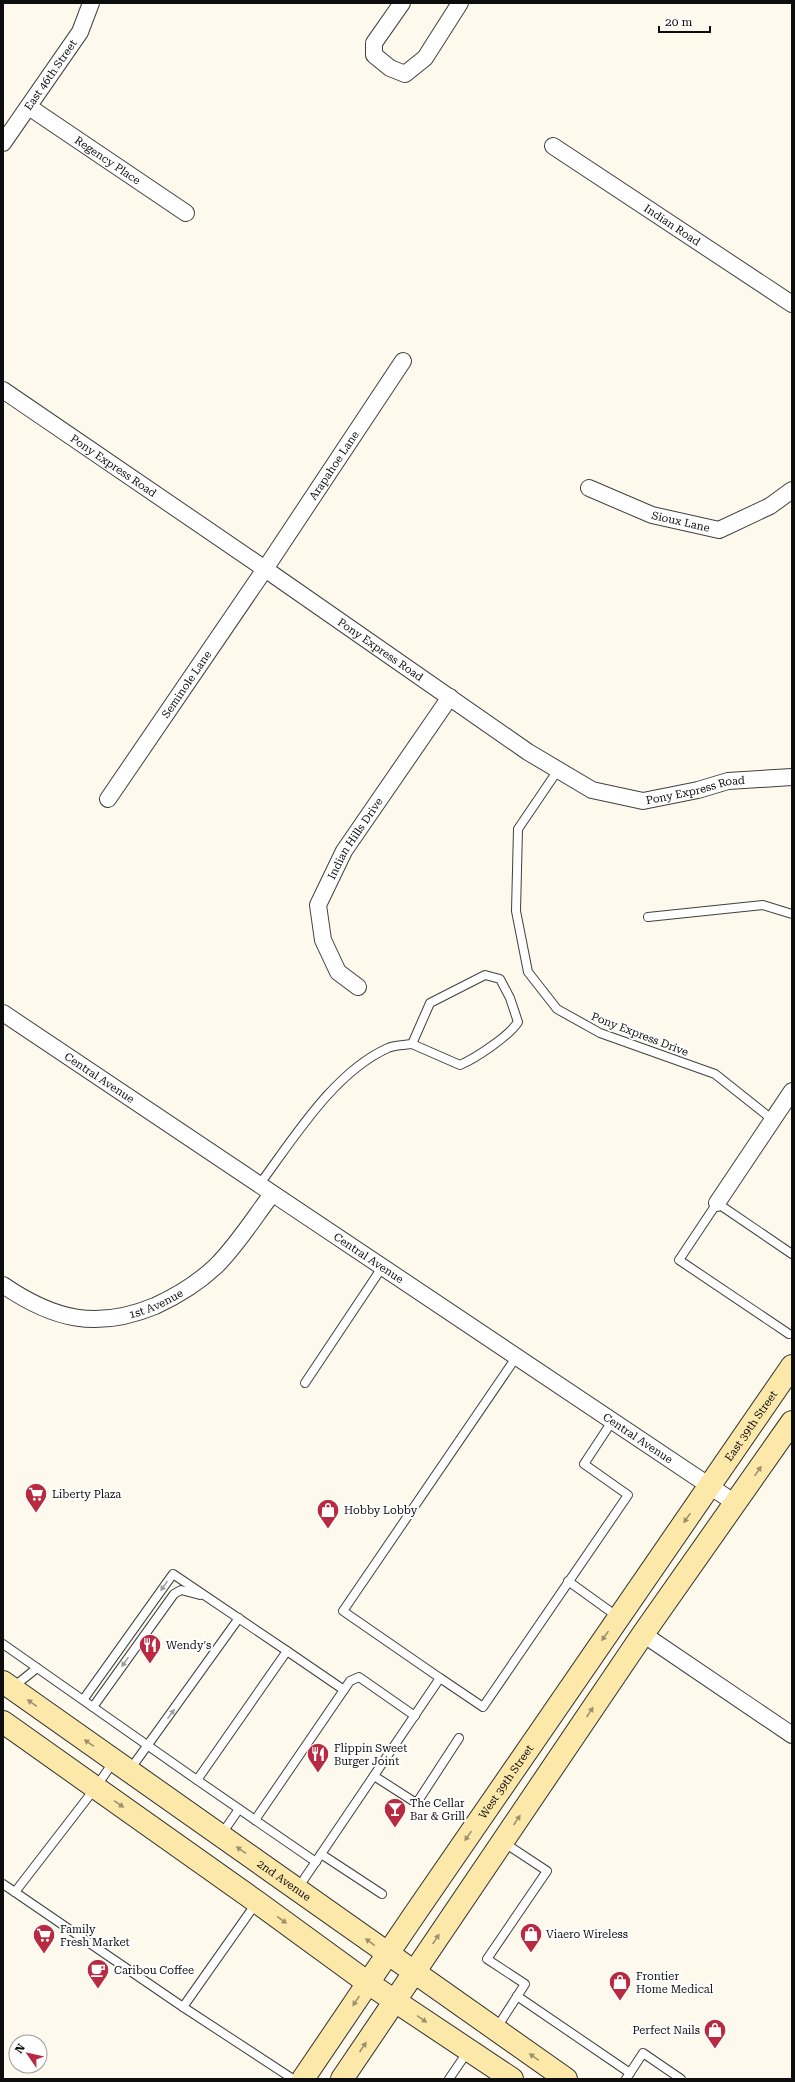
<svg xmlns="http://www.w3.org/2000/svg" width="795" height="2082" font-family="'Roboto Serif',serif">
  <rect width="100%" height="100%" fill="#fef9ed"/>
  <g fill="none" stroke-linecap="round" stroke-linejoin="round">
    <!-- service casing -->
    <g stroke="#404040" stroke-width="10">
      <g id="service">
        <path d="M558 770 518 829 516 911 528 972 557 1009 600 1033 715 1074 773 1120"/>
        <path d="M648 917 763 905 792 914"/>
        <path d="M485 975 500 979 510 998 518 1022C509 1036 476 1058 460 1065L412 1044 430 1003Z"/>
        <path d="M259 1185C294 1138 334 1072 388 1048 394 1045 405 1045 412 1044"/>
        <path d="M789 1334 679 1260 717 1203 792 1254"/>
        <path d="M305 1383 383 1266"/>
        <path d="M568 1581 618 1617"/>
        <path d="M3 1644 197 1780 287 1651 173 1574 83 1700"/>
        <path d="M287 1651 344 1690"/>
        <path d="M440 1678 343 1611 517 1356"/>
        <path d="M12 1688 37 1668"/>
        <path d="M93 1707 174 1594 181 1590 200 1595"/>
        <path d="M129 1771 239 1618"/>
        <path d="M374 1776 413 1801H418L459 1738"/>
        <path d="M197 1780 316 1862"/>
        <path d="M255 1820 350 1681 359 1677 415 1716"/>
        <path d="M221 1835 239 1809"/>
        <path d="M321 1854 382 1894"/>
        <path d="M3 1884 183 2007 293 2079"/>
        <path d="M298 1888 440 1678 483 1707 628 1495 584 1464 613 1420"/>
        <path d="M15 1892 96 1787 114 1761"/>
        <path d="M517 1996 630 2073"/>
        <path d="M183 2007 257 1902"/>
        <path d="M496 2029 525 1984 487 1959 547 1871 503 1842"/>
        <path d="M449 2079 468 2051"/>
        <path d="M626 2079 643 2053 681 2079"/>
      </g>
    </g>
    <!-- minor casing -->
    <g stroke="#404040" stroke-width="18">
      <g id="minor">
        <path d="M402 3 374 43V55L390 68 405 74 425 58 460 3"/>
        <path id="s1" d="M29 107 186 213"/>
        <path id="s2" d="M3 143 80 32 91 3"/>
        <path id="s3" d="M553 146 792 304"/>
        <path id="s4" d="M3 390 265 569 528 752 592 790 643 801 698 790 728 781 792 777"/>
        <path id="s5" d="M589 488 652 515 719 530 770 506 792 490"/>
        <path id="s6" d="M108 799 265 569 403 361"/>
        <path id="s7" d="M358 987 338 972 323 940 318 905 344 851 450 697"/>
        <path id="s8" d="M3 1013 735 1503"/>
        <path d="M717 1203 792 1091"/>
        <path id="s9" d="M3 1285C54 1320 97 1330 155 1306 177 1296 198 1283 216 1266 237 1245 254 1218 272 1194"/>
        <path d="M643 1634 792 1735"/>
      </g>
    </g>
    <!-- secondary casing -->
    <g stroke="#2f2f2f" stroke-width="24">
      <g id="secondary">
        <path id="s10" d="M3 1682 566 2079"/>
        <path d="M3 1722 257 1902 368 1983 512 2079"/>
        <path id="s11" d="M303 2079 412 1918 792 1366"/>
        <path d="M342 2079 643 1634 792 1422"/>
      </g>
    </g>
    <!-- service -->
    <use href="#service" stroke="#fff" stroke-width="8"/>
    <!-- minor -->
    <use href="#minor" stroke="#fff" stroke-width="16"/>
    <!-- secondary -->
    <use href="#secondary" stroke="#fce9aa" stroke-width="22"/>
  </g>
  <!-- one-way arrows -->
  <defs><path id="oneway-solid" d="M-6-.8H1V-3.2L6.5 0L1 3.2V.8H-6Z"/></defs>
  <g fill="#9c916b">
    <use href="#oneway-solid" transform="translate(758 1471) rotate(-55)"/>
    <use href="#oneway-solid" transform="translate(687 1518) rotate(125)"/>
    <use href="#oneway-solid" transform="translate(605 1636) rotate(125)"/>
    <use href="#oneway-solid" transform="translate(32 1703) rotate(-145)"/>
    <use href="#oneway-solid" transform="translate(590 1712) rotate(-56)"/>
    <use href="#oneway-solid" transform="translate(89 1743) rotate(-145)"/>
    <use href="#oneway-solid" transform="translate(119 1804) rotate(35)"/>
    <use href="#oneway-solid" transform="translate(517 1820) rotate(-56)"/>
    <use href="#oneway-solid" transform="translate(468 1836) rotate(125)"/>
    <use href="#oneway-solid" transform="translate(241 1850) rotate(-145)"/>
    <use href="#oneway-solid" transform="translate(282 1920) rotate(36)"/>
    <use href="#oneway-solid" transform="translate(436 1939) rotate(-56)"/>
    <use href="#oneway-solid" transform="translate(370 1942) rotate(-144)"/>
    <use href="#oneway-solid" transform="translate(356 2001) rotate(124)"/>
    <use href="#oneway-solid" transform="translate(422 2019) rotate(34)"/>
    <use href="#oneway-solid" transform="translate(363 2047) rotate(-56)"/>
    <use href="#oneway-solid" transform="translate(534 2057) rotate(-145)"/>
  </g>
  <g fill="#9e9e9e">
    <use href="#oneway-solid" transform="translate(164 1586) rotate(125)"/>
    <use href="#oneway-solid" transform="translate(125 1662) rotate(126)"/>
    <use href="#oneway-solid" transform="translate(171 1714) rotate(-54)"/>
  </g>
  <!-- icons -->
  <defs>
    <g id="supermarket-pin" transform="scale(1.15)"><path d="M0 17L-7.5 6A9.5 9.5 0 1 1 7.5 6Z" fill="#b82a42" stroke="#fff"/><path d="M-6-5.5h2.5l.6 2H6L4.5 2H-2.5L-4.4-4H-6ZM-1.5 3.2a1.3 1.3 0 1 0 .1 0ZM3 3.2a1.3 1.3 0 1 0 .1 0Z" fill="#fff"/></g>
    <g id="shop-pin" transform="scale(1.15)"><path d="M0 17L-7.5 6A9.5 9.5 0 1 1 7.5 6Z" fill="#b82a42" stroke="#fff"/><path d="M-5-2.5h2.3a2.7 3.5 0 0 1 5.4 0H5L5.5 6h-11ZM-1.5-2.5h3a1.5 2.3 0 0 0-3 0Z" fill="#fff"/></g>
    <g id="restaurant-pin" transform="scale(1.15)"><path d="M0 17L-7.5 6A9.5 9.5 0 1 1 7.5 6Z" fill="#b82a42" stroke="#fff"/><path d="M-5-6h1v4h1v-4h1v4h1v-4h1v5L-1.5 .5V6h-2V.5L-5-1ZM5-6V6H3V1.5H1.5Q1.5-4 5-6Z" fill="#fff"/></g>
    <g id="bar-pin" transform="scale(1.15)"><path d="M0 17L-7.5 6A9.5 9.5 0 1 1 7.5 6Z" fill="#b82a42" stroke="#fff"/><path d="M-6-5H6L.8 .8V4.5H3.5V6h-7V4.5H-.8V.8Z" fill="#fff"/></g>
    <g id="cafe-pin" transform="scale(1.15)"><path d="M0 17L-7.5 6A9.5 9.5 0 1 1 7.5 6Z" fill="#b82a42" stroke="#fff"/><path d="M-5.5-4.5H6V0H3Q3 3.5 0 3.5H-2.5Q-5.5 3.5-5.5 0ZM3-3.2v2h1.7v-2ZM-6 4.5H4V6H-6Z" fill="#fff"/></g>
  </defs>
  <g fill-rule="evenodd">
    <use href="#supermarket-pin" x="36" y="1494"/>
    <use href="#shop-pin" x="328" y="1510"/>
    <use href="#restaurant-pin" x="150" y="1645"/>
    <use href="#restaurant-pin" x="318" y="1754"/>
    <use href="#bar-pin" x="395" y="1809"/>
    <use href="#shop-pin" x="531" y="1934"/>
    <use href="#supermarket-pin" x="44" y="1935"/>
    <use href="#cafe-pin" x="98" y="1970"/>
    <use href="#shop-pin" x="620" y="1982"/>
    <use href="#shop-pin" x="715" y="2030"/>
  </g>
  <g text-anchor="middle" stroke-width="4" stroke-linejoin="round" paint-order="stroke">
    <!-- street labels -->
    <g font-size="11" fill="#0d0d0d" stroke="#fff">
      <text dy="4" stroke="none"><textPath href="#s2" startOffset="83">East 46th Street</textPath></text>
      <text dy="4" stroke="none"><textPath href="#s1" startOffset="95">Regency Place</textPath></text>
      <text dy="4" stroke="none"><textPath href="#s3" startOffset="143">Indian Road</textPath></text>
      <text dy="4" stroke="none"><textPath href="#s6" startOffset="403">Arapahoe Lane</textPath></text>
      <text dy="4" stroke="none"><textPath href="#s4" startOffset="134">Pony Express Road</textPath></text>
      <text dy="4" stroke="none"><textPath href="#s5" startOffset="98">Sioux Lane</textPath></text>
      <text dy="4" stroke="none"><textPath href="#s4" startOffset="458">Pony Express Road</textPath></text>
      <text dy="4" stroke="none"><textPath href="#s6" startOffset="139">Seminole Lane</textPath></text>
      <text dy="4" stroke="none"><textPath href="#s4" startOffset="818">Pony Express Road</textPath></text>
      <text dy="4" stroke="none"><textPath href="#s7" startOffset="172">Indian Hills Drive</textPath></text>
      <text transform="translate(640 1034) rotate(21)" y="4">Pony Express Drive</text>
      <text dy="4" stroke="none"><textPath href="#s8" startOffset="116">Central Avenue</textPath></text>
      <text dy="4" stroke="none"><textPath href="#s8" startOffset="440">Central Avenue</textPath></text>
      <text dy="4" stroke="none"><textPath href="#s9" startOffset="163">1st Avenue</textPath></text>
      <text dy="4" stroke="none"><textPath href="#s11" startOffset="792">East 39th Street</textPath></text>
      <text dy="4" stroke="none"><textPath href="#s8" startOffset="764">Central Avenue</textPath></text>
      <text dy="4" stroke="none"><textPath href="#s11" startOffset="360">West 39th Street</textPath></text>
      <text dy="4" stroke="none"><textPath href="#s10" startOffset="344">2nd Avenue</textPath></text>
    </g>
    <!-- poi labels -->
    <g font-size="11" fill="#0d0d0d" stroke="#fff" text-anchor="start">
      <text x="52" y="1498">Liberty Plaza</text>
      <text x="344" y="1514">Hobby Lobby</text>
      <text x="166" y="1649">Wendy's</text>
      <text x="334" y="1752">Flippin Sweet<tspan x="334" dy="13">Burger Joint</tspan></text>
      <text x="410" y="1807">The Cellar<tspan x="410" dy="13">Bar &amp; Grill</tspan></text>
      <text x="60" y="1933">Family<tspan x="60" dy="13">Fresh Market</tspan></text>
      <text x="546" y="1938">Viaero Wireless</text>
      <text x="114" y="1974">Caribou Coffee</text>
      <text x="636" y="1980">Frontier<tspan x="636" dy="13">Home Medical</tspan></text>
      <text x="700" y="2034" text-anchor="end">Perfect Nails</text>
    </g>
  </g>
  <!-- border -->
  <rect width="795" height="2082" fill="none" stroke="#0d0d0d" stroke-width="8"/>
  <!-- north arrow -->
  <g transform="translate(28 2054) rotate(304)"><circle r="19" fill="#ffffff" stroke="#9e9e9e"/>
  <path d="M0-3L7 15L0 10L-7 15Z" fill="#b82a42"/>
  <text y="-6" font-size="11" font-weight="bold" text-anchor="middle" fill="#0d0d0d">N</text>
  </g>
  <!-- scale -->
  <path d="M659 26v6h51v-6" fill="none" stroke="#0d0d0d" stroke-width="2"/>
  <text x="665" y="26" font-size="12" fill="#0d0d0d" stroke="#ffffff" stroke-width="3" paint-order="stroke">20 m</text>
</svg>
